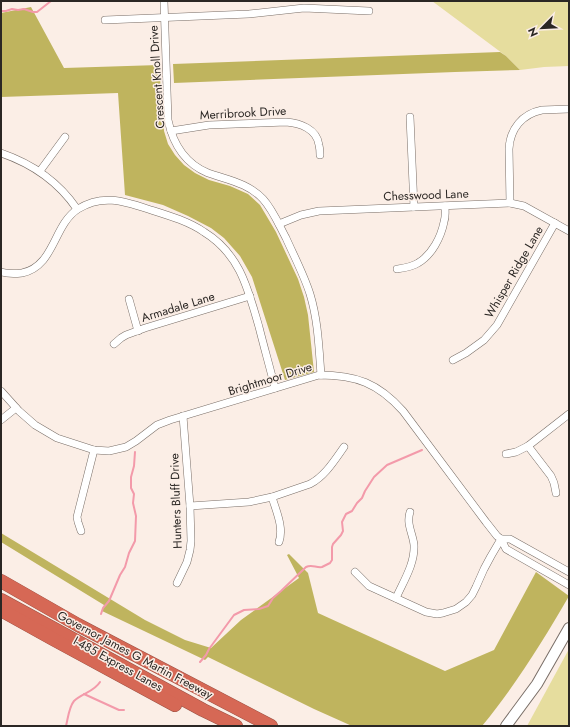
<svg xmlns="http://www.w3.org/2000/svg" width="570" height="727" font-family="Jost,sans-serif">
  <rect width="100%" height="100%" fill="#fbeee6"/>
  <!-- green -->
  <g fill="#e6dd9e">
    <path d="M432 1H569V66L544 67 520 70 506 56Z"/>
    <path d="M569 649V726H527Z"/>
  </g>
  <!-- forest -->
  <g fill="#bfb45e">
    <path d="M31 7 64 68 159 65 164 131 168 144 175 155 184 165 195 173 209 180 230 186 248 194 260 205 276 232 298 279 304 297 308 315 314 372 285 380 252 277 240 256 224 238 211 228 188 216 163 205 125 195 118 93 1 97V13Z"/>
    <path d="M500 52 506 56 520 70 455 72 174 83 173 64Z"/>
    <path d="M1 533 145 620 185 640 211 648 241 620 299 578 287 555 289 554 308 573 318 613 445 671 494 650 536 572 569 596C543 641 515 686 482 726H352L314 709 208 657 205 660 102 611 104 605 1 542Z"/>
  </g>
  <g fill="none" stroke-linecap="round" stroke-linejoin="round">
    <!-- stream -->
    <g stroke="#f39aaa" stroke-width="2">
      <path d="M1 11H6L12 9 18 10 24 9 33 12H37L51 1"/>
      <path d="M101 614 103 608 109 601 120 575 125 567 129 553 135 541 136 516 133 503 134 494 131 488V477L134 466 135 452"/>
      <path d="M200 662 206 655 209 649 234 615 244 610 259 609 268 606 273 598 281 591 306 567C312 564 316 568 322 567L330 563 332 560V547L333 544 341 535 343 531 342 522 346 514 352 511 357 503 362 498 365 491 374 477 387 465 422 450"/>
      <path d="M84 694 119 710H124"/>
      <path d="M66 726C68 718 69 707 74 701 82 693 94 692 100 682"/>
    </g>
    <!-- street casing -->
    <g stroke="#796e67" stroke-width="8">
      <g id="street">
        <path d="M164 1 168 120C173 144 184 163 208 173 228 180 248 183 263 199 273 210 279 225 286 238 294 256 304 275 310 294 318 320 319 348 321 375"/>
        <path d="M105 20 249 14 304 8 369 11"/>
        <path d="M410 117 414 207"/>
        <path d="M171 131 209 125 286 122C300 123 317 129 319 145 320 149 320 152 320 155"/>
        <path d="M1 153C33 164 58 181 77 209"/>
        <path d="M40 171 65 137"/>
        <path d="M510 203 509 149C510 129 522 114 542 110L569 109"/>
        <path d="M279 224 301 215 319 211 510 203 524 206 569 231"/>
        <path d="M397 269C404 268 412 267 418 263 432 255 441 237 444 222 446 216 445 211 445 206"/>
        <path d="M1 272C8 274 14 274 22 273 55 266 53 225 78 209 102 194 123 201 148 209 167 215 188 221 204 232 240 254 248 289 259 327 264 347 270 368 275 388"/>
        <path d="M129 299 138 331"/>
        <path d="M114 344 121 338 126 335 145 328 250 296"/>
        <path d="M453 360 466 353 484 340 497 325 555 223"/>
        <path d="M1 391 19 411 35 425 57 438 94 450 109 451 126 447 136 441 157 425 170 420 319 375C356 375 378 383 403 411L486 522 497 536 501 539 491 556 484 569 476 587 472 595 466 602 456 609 443 613 437 614 426 612 369 586 355 572"/>
        <path d="M1 420 16 408"/>
        <path d="M528 446 551 476 554 483 556 493"/>
        <path d="M506 454 516 452 528 446 569 414"/>
        <path d="M272 497C276 511 284 527 279 542"/>
        <path d="M190 506 249 502 272 497 310 484C325 476 334 461 344 447"/>
        <path d="M81 531 78 522 77 517 94 450"/>
        <path d="M569 572 510 539H501L506 549 569 585"/>
        <path d="M177 583 187 562 190 550 191 541 190 506 183 416"/>
        <path d="M396 598C403 582 415 564 414 545 413 534 406 524 410 512"/>
      </g>
    </g>
    <!-- secondary casing -->
    <g stroke="#796e67" stroke-width="12">
      <path id="secondary" d="M506 726 537 684 569 628"/>
    </g>
    <!-- highway casing -->
    <g stroke="#9a5144" stroke-width="14">
      <g id="highway">
        <path d="M1 581 78 625 271 726"/>
        <path d="M1 600 203 710 236 726"/>
        <path d="M1 610 53 639 175 705"/>
      </g>
    </g>
    <!-- street -->
    <use href="#street" stroke="#fff" stroke-width="7"/>
    <!-- secondary -->
    <use href="#secondary" stroke="#fff" stroke-width="10"/>
    <!-- highway -->
    <use href="#highway" stroke="#d66855" stroke-width="13"/>
  </g>
  <g text-anchor="middle" stroke-width="3" stroke-linejoin="round" paint-order="stroke">
    <!-- street labels -->
    <g font-size="12" fill="#2b2724" stroke="#fbeee6">
      <text transform="translate(157 77) rotate(-94)" y="4">Crescent Knoll Drive</text>
      <text transform="translate(243 113) rotate(-3)" y="4">Merribrook Drive</text>
      <text transform="translate(426 195) rotate(-2)" y="4">Chesswood Lane</text>
      <text transform="translate(514 272) rotate(-60)" y="4">Whisper Ridge Lane</text>
      <text transform="translate(178 307) rotate(-17)" y="4">Armadale Lane</text>
      <text transform="translate(270 379) rotate(-17)" y="4">Brightmoor Drive</text>
      <text transform="translate(176 501) rotate(-92)" y="4">Hunters Bluff Drive</text>
      <text transform="translate(135 655) rotate(28)" y="4">Governor James G Martin Freeway</text>
      <text transform="translate(118 664) rotate(29)" y="4">I-485 Express Lanes</text>
    </g>
  </g>
  <!-- border -->
  <rect width="570" height="727" fill="none" stroke="#2b2724" stroke-width="4"/>
  <!-- north arrow -->
  <g transform="translate(542 28) rotate(246)" stroke="#fbeee6" stroke-width="3" paint-order="stroke">
  <path d="M0-3L7 15L0 10L-7 15Z" fill="#2b2724"/>
  <text y="-6" font-size="11" font-weight="bold" text-anchor="middle" fill="#2b2724">N</text>
  </g>
</svg>
